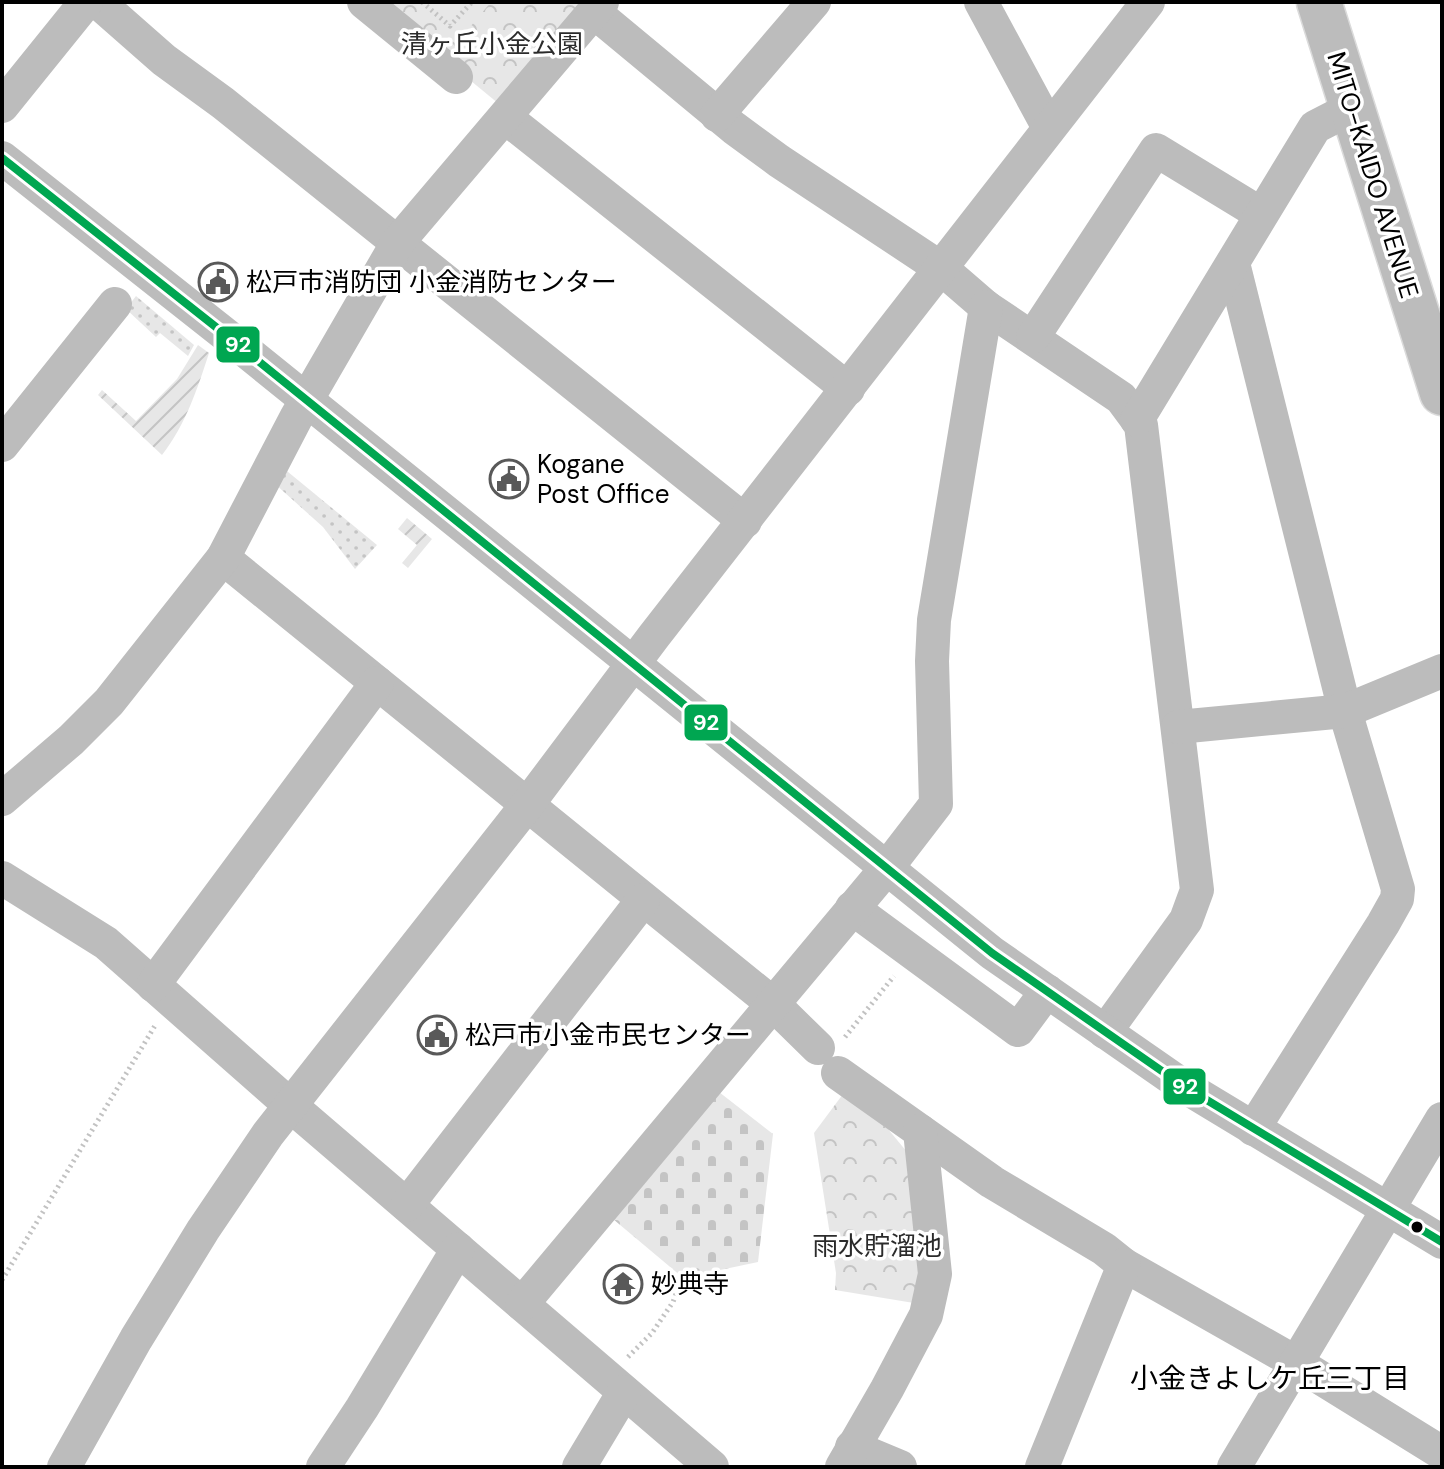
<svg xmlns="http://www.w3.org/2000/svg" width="1444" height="1469" font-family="'DM Sans','Noto Sans JP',sans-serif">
  <defs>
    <pattern id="grass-dots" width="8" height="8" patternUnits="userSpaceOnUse" patternTransform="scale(2)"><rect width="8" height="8" fill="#e7e7e7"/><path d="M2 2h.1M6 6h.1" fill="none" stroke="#c4c4c4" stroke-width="1.8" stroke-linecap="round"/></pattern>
    <pattern id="cemetery-stones" width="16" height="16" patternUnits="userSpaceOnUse" patternTransform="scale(2)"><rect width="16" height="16" fill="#e7e7e7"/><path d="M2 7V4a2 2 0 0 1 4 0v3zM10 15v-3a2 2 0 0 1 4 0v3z" fill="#c4c4c4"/></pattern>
    <pattern id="park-crowns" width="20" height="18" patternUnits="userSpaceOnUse" patternTransform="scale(2)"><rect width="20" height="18" fill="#e7e7e7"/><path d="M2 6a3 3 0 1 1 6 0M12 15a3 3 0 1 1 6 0" fill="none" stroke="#c4c4c4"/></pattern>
    <pattern id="garden-furrows" width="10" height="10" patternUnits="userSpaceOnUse" patternTransform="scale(2)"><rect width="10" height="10" fill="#e7e7e7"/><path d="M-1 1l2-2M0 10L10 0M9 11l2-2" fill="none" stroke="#c4c4c4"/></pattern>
  </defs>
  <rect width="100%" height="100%" fill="#fff"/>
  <!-- grass -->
  <g fill="url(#grass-dots)">
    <path d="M136 296 194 345 188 356 160 333 156 337 126 309Z"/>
    <path d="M282 467 377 545 355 569 323 527 274 483Z"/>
  </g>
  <!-- cemetery -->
  <path fill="url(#cemetery-stones)" d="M719 1092 773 1134 758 1262 701 1274 694 1287 613 1219Z"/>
  <!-- park -->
  <g fill="url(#park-crowns)">
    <path d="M375 2H584L499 104Z"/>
    <path d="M843 1094 888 1129 907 1152 924 1251 920 1304 835 1290 836 1273 814 1133Z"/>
  </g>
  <!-- garden -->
  <g fill="url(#garden-furrows)">
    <path d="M198 345 209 353C197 390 186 424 162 455L98 395 102 390 136 421 177 379Z"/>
    <path d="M407 518 432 539 408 568 402 563 417 545 398 529Z"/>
  </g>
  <!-- pitch -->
  <path fill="#e7e7e7" d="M414 2H491L460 39Z"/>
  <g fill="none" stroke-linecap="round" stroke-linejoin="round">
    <!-- highway casing -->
    <g stroke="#dbdbdb" stroke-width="47">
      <path id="highway" d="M1319 2 1442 393"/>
    </g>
    <!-- path -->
    <g stroke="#c2c2c2" stroke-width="5" stroke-dasharray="2 4" stroke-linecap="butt">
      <path d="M422 2 450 26 472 2"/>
      <path d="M845 1037 894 976"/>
      <path d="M2 1280 156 1024"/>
      <path d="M628 1357 652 1333 673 1302 682 1277"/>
    </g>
    <!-- minor -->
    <g stroke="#bcbcbc" stroke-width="34">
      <path d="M98 2 164 60 223 103 745 521"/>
      <path d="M364 2 456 77"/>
      <path d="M981 2 1049 128"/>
      <path d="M594 12 734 128 779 161 942 269 986 307 1121 398 1141 425 1197 890 1186 920 1105 1032"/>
      <path d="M2 106 86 2"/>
      <path d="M717 115 814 2"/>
      <path d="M505 117 848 389"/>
      <path d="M2 158 226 335 992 953 1182 1085 1442 1242"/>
      <path d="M1233 263 1345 711 1398 889 1397 899 1383 924 1253 1129"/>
      <path d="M1033 337 1156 150 1261 214"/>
      <path d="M1137 420 1315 127 1352 108"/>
      <path d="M2 445 115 304"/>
      <path d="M223 558 772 1003 818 1048"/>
      <path d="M1178 727 1345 711 1442 671"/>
      <path d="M2 799 71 740 109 702 223 558 296 418 398 242 602 2"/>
      <path d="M2 878 106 943 291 1106 712 1467"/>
      <path d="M852 908 1018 1030 1047 991"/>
      <path d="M153 985 377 683"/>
      <path d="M838 1073 992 1182 1104 1249 1124 1265 1295 1362 1442 1453"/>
      <path d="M407 1205 643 900"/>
      <path d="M522 1304 886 869 936 804 932 661 934 620 986 307"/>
      <path d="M852 1447 900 1467"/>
      <path d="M64 1467 136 1339 203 1230 268 1134 527 805 654 636 1148 2"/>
      <path d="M323 1467 362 1408 458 1249"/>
      <path d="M579 1467 624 1392"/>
      <path d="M842 1467 887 1389 926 1315 935 1274 920 1131"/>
      <path d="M1042 1467 1124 1265"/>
      <path d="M1234 1467 1442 1119"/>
    </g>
    <!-- highway -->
    <use href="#highway" stroke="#bcbcbc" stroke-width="44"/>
    <!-- bus-1 casing -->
    <g stroke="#fff" stroke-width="14">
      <path id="bus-1" d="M2 158 226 335 992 953 1182 1085 1442 1242"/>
    </g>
    <!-- bus-1 -->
    <use href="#bus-1" stroke="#00a651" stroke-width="8"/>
  </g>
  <!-- icons -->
  <defs>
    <g id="civic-ring" transform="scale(2)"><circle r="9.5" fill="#fff" stroke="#595959" stroke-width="1.5"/><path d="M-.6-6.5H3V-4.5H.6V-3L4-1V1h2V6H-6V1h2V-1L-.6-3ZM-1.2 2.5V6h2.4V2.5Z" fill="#595959"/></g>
    <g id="temple-ring" transform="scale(2)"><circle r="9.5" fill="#fff" stroke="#595959" stroke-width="1.5"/><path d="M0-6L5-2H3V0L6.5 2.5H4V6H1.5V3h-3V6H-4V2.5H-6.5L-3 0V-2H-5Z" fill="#595959"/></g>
  </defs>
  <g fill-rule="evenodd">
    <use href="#civic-ring" x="218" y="282"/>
    <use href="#civic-ring" x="509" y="479"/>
    <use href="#civic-ring" x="437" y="1035"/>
    <use href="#temple-ring" x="623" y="1284"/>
  </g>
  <!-- markers -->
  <circle fill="#000" stroke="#fff" stroke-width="3" cx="1417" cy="1227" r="7"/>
  <g text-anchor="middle" stroke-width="7" stroke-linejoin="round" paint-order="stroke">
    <!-- park labels -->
    <g font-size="26" fill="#2b2b2b" stroke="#fff">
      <text x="492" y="53">清ヶ丘小金公園</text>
      <text x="877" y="1255">雨水貯溜池</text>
    </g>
    <!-- street labels -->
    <g font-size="26" fill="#000" stroke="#fff">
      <text transform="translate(1373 175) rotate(73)" y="9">MITO-KAIDO AVENUE</text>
    </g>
    <!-- poi labels -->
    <g font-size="26" fill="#000" stroke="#fff" text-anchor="start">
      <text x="246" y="291">松戸市消防団 小金消防センター</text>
      <text x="537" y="473">Kogane<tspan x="537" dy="30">Post Office</tspan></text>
      <text x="465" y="1044">松戸市小金市民センター</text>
      <text x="651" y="1293">妙典寺</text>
    </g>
    <!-- neighbourhood labels -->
    <g font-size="28" fill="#000" stroke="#fff">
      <text x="1270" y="1388">小金きよしケ丘三丁目</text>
    </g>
  </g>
  <g stroke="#fff" stroke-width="3">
    <rect x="215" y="325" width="46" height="39" rx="8" fill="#00a651"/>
    <rect x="683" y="703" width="46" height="39" rx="8" fill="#00a651"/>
    <rect x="1162" y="1067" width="45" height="39" rx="8" fill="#00a651"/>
  </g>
  <g font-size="22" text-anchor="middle" font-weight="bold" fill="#fff">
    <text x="238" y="352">92</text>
    <text x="706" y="730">92</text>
    <text x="1185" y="1094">92</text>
  </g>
  <!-- border -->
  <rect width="1444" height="1469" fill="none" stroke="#000000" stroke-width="8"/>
</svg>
